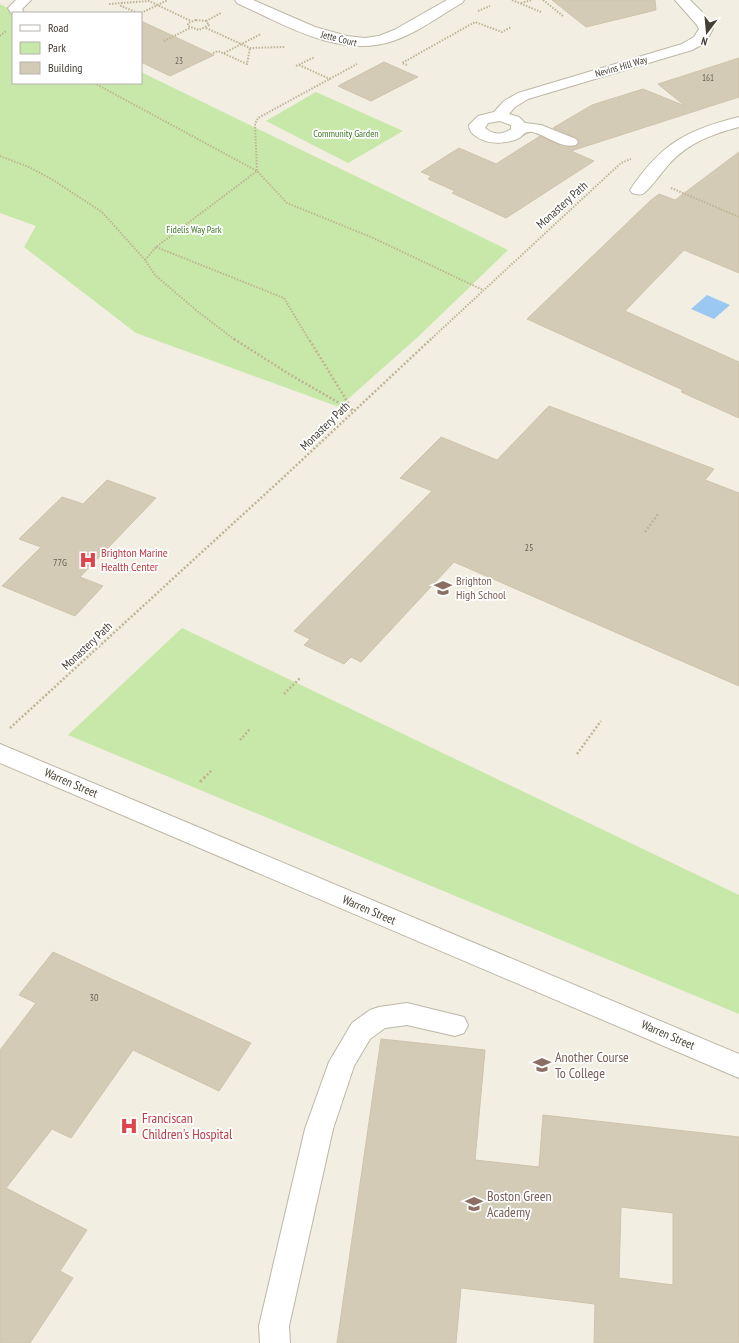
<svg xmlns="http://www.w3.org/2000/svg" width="739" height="1343" font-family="'PT Sans Narrow',sans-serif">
  <rect width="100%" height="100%" fill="#f2eee2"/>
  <!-- green -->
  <g fill="#c7e8a9">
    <path d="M0 4 18 13H13V83H141V72C263 132 386 190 508 250L420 335 339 407 136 333 24 247 36 226 0 213Z"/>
    <path d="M316 92 403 131 348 163 266 121Z"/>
    <path d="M182 628 739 895V1014L68 735Z"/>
  </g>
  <!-- water -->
  <path fill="#9bc8f2" d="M707 295 730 305 714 319 691 309Z"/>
  <!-- building -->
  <g fill="#d4cbb7" stroke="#cfc3aa" fill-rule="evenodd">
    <path d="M552 0H655L656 10 586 27Z"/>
    <path d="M141 21 214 55 170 76 141 62Z"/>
    <path d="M739 58V97L571 151 594 161 506 218 452 193 455 191 428 179 431 176 421 172 459 148 496 164 540 136 564 147 576 146 579 143 577 138 553 128 592 105 643 89 685 106 658 84Z"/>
    <path d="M384 62 418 77 371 101 338 86Z"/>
    <path d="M739 152V273L684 250 625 311 739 362V418L681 392 683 390 527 319 650 201 659 194 675 200Z"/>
    <path d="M549 406 714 469 705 480 739 493V686L454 562 361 662 351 657 344 664 304 645 310 639 294 631 432 491 400 478 441 437 497 460Z"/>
    <path d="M107 480 156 498 80 577 103 586 75 616 2 586 41 547 19 539 62 497 83 504Z"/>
    <path d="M53 952 251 1043 219 1091 133 1050 71 1138 52 1129 6 1188 87 1230 60 1271 73 1278 30 1343H0V1050L36 1003 19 995Z"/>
    <path d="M381 1039 485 1050 475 1160 539 1167 543 1115 739 1137V1343H594L595 1304 461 1288 456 1343H337ZM621 1207 673 1213V1285L619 1278Z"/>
  </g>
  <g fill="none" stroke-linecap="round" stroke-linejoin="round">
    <!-- minor casing -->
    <g stroke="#bdb7a5" stroke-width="2">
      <g id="minor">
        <path d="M16 0H31L22 9 24 13H13V16L8 8Z"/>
        <path d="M235 0H253L315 27 347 36 365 38 379 36 394 30 447 0H464L462 3C439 16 417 33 393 41 340 59 283 24 237 3Z"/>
        <path d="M675 0H690L704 14 713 29 705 43 692 50 528 99 515 107 509 114 519 117 525 123 541 125 576 139 578 142 576 145C560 149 547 135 532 132 525 131 524 135 519 138 507 144 489 145 477 137 472 134 469 130 469 125L478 116 494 112 504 101 518 93 682 44 694 37 699 29 697 25ZM500 121 511 125V129C502 135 493 135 485 128L488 123Z"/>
        <path d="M739 117V127C713 134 690 142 671 162 663 170 652 187 644 193 641 196 636 194 632 193L630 190C661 144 686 130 739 117Z"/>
        <path d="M0 744 739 1054V1078L0 763Z"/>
        <path d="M407 1003 464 1017 468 1025 464 1033 455 1036 407 1025 385 1028 370 1039 354 1066 333 1129 289 1326 290 1343H260L259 1326 305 1129 329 1062 352 1023 370 1010 379 1007Z"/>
      </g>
    </g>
    <!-- path-far2 -->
    <g stroke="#c0b495" stroke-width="2" stroke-dasharray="1.5 1.5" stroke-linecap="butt">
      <path d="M512 0 541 12"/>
      <path d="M543 0 563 16"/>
      <path d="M122 2 121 6 138 13"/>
      <path d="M521 3 532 0"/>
      <path d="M109 4 149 1 191 21"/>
      <path d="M478 11 490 6"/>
      <path d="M141 13 168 0"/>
      <path d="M141 15 143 16 141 17"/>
      <path d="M196 20 206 21 209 25 199 30 188 26V23Z"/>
      <path d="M206 21 221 13"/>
      <path d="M206 28 250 48 285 47"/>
      <path d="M0 36 6 31"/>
      <path d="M164 41 190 28"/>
      <path d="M213 53 218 51 247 64 250 48"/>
      <path d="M224 53 261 34"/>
      <path d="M299 65 330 79"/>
      <path d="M407 65 402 63 475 22 502 32 511 27"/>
      <path d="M296 66 315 57"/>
      <path d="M94 83 257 171 287 203 371 237 483 290"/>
      <path d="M0 156 29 167 53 180 102 212 145 260 155 275 197 311 235 340"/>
      <path d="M671 188 739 217"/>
      <path d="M156 247 284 298 309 340"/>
      <path d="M145 260 156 247 257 171 255 124 258 118 357 64"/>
      <path d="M430 340 621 163 631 159"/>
    </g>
    <!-- path-far1 -->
    <g stroke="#c0b495" stroke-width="2.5" stroke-dasharray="2 2" stroke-linecap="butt">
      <path d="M234 339 289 374 353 411 309 339"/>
      <path d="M645 532 658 514"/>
      <path d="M284 694 300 678"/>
      <path d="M10 728 286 475 431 339"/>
      <path d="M240 740 250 729"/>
      <path d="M577 754 601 721"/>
      <path d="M204 778 212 770"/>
    </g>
    <!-- path -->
    <path stroke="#c0b495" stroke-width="3" stroke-dasharray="2.5 2.5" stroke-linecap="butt" d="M200 782 205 777"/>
    <!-- minor -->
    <use href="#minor" fill="#fff" fill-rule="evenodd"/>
  </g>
  <!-- icons -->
  <defs>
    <g id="hospital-bare" transform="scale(1.38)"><path d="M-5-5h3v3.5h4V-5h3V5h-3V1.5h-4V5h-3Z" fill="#e0444e" stroke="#fff" stroke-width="2.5" paint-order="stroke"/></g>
    <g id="school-bare" transform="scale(1.38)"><path d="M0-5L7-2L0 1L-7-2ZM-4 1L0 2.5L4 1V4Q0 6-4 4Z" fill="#8d6e63" stroke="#fff" stroke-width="2.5" paint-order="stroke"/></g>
  </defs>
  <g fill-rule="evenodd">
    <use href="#hospital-bare" x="88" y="560"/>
    <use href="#school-bare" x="443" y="588"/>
    <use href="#school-bare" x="542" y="1065"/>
    <use href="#hospital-bare" x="129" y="1126"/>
    <use href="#school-bare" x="474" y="1204"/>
  </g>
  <g text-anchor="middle" stroke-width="3.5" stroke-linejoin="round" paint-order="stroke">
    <!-- far-number labels -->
    <g font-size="9" fill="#686154">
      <text x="179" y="64">23</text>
      <text x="708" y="81">161</text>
    </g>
    <!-- far-street labels -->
    <g font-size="10" fill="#443e33" stroke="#fff">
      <text transform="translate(339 38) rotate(14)" y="4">Jette Court</text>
      <text transform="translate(621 66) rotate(-16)" y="4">Nevins Hill Way</text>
    </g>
    <!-- far-park labels -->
    <g font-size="10" fill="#3e7625" stroke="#fff">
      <text x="346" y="137">Community Garden</text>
      <text x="194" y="233">Fidelis Way Park</text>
    </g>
    <!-- number labels -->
    <g font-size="10" fill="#686154">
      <text x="529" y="551">25</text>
      <text x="60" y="566">77G</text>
      <text x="94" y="1001">30</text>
    </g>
    <!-- street labels -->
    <g font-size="12" fill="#443e33" stroke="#fff">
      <text transform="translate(562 205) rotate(-42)" y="4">Monastery Path</text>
      <text transform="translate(325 426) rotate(-44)" y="4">Monastery Path</text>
      <text transform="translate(87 646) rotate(-43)" y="4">Monastery Path</text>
      <text transform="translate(71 783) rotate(23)" y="4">Warren Street</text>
      <text transform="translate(369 910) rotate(23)" y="4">Warren Street</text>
      <text transform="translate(668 1035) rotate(23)" y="4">Warren Street</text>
    </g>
    <!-- health labels -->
    <g font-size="12" fill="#be3a42" stroke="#fff" text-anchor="start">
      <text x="101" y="557">Brighton Marine<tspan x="101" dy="14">Health Center</tspan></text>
    </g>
    <!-- education labels -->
    <g font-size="12" fill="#785e54" stroke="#fff" text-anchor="start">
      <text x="456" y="585">Brighton<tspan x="456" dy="14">High School</tspan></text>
    </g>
    <!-- near-education labels -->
    <g font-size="14" fill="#785e54" stroke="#fff" text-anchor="start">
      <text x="555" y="1062">Another Course<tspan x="555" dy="16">To College</tspan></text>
      <text x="487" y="1201">Boston Green<tspan x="487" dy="16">Academy</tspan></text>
    </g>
    <!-- near-health labels -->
    <g font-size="14" fill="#be3a42" stroke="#fff" text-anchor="start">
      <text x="142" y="1123">Franciscan<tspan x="142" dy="16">Children's Hospital</tspan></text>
    </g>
  </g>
  <!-- legend -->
  <rect x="12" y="12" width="130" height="72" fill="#ffffff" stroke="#b4b2ad"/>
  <rect x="20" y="25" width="20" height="6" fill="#ffffff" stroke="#b4b2ad"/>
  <text x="48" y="32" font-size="12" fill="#443e33">Road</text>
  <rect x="20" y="42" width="20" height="12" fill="#c7e8a9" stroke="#b4b2ad"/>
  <text x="48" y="52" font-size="12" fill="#443e33">Park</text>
  <rect x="20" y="62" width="20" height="12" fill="#d4cbb7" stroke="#b4b2ad"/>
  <text x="48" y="72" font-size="12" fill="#443e33">Building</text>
  <!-- north arrow -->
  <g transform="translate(707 32) rotate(196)" stroke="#ffffff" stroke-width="3" paint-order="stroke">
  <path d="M0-3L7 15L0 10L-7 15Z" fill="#443e33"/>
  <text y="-6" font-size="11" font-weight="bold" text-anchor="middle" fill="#443e33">N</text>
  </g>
</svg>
